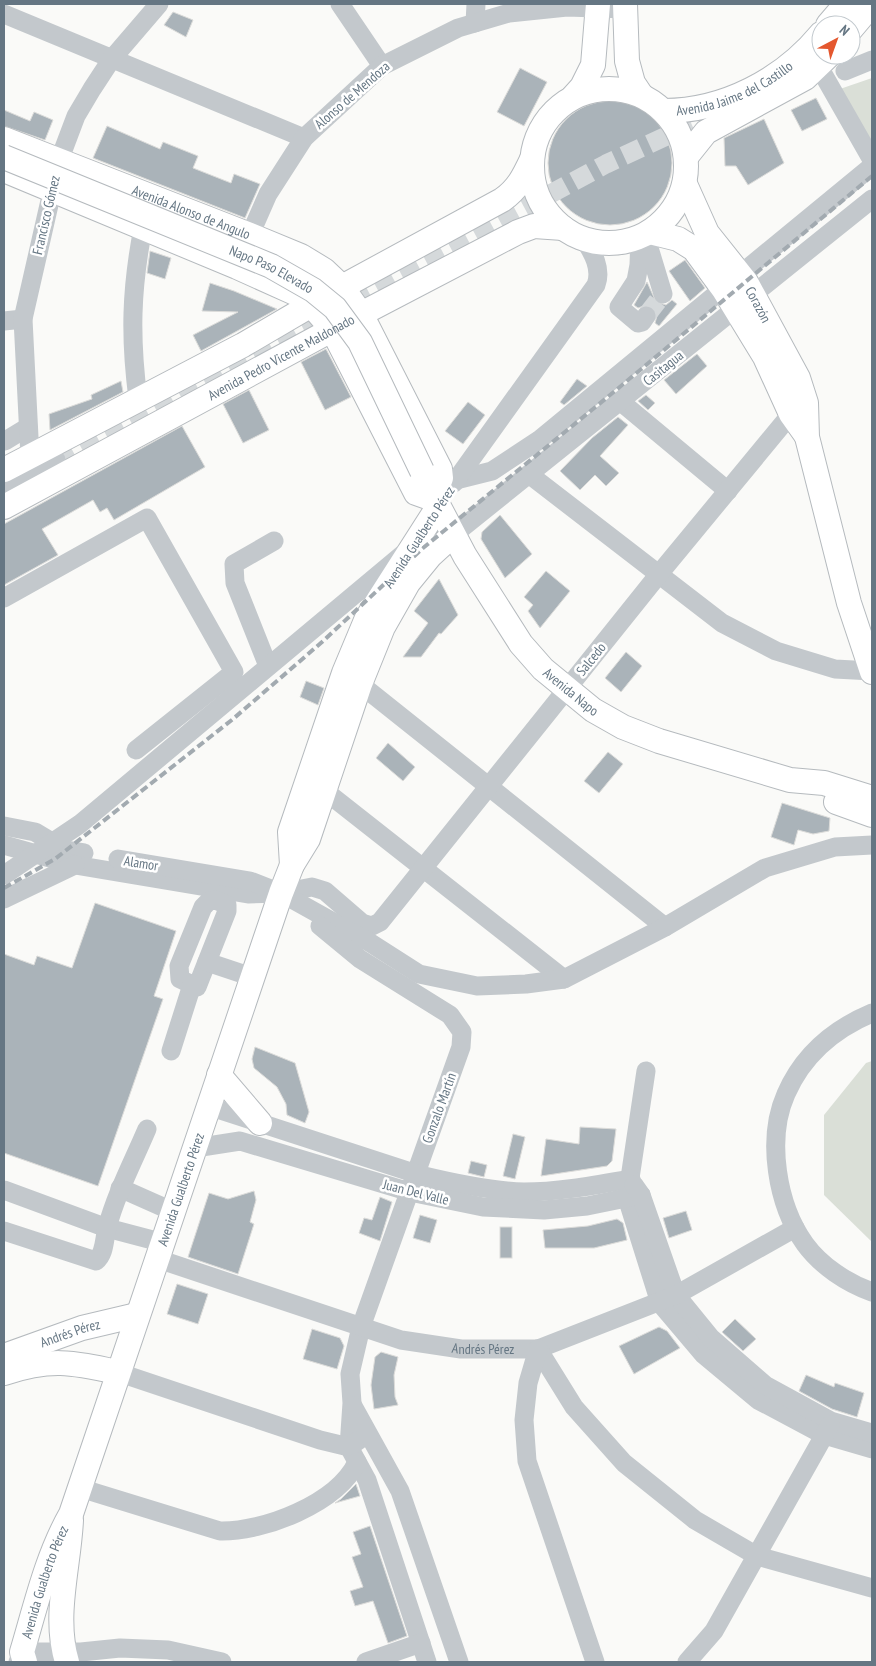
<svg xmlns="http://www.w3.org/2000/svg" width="876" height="1666" font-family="'PT Sans Narrow',sans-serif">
  <rect width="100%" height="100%" fill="#fafaf8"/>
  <!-- green -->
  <g fill="#dadfd7">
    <path d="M872 78V151L837 90Z"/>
    <path d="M872 1061V1242L824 1195V1115L866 1063Z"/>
  </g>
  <!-- building -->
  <g fill="#aab3b9" stroke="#dcdcda">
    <path d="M173 12 193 20 186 37 164 25Z"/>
    <path d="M520 68 547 82 524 126 497 112Z"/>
    <path d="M816 98 827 119 802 131 791 110Z"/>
    <circle cx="610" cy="163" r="62"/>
    <path d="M4 110 30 121 34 112 53 120 45 140 4 126Z"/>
    <path d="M764 119 784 163 748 185 736 166H725L724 138Z"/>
    <path d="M107 126 160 149 163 142 198 156 193 168 231 183 234 174 260 184 245 218 93 158Z"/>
    <path d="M150 251 171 258 165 279 147 273Z"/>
    <path d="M685 260 705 288 690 301 669 271Z"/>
    <path d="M647 282 656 302 666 305 672 300 677 304 659 326 655 323 657 316 653 307 646 305 638 308 634 305Z"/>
    <path d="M210 283 234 291 277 309 201 351 193 335 238 312 202 311Z"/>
    <path d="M326 349 351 397 325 410 301 362Z"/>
    <path d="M697 354 707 366 676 394 664 380Z"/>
    <path d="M577 379 587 386 564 405 560 402Z"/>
    <path d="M121 381 123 392 50 430 49 414 92 399 91 395Z"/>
    <path d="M249 390 269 430 243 443 223 404Z"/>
    <path d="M646 395 655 403 648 410 638 401Z"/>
    <path d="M468 402 485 415 463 444 445 431Z"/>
    <path d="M618 417 628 425 600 456 619 473 606 486 595 475 580 490 560 471 592 438Z"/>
    <path d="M182 426 205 467 114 520 107 508 100 512 93 500 42 529 58 555 4 585V524Z"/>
    <path d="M500 515 532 554 505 578 481 539 482 532Z"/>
    <path d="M546 571 570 591 540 628 528 611 533 605 524 597Z"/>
    <path d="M439 579 458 615 441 634 439 633 421 657H403L428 623 414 611Z"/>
    <path d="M626 652 642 666 621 692 605 678Z"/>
    <path d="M306 681 324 688 318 705 300 697Z"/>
    <path d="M388 743 415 767 403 781 376 758Z"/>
    <path d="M608 752 623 764 599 793 584 781Z"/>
    <path d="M782 803 830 818 829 831 813 834 798 830 794 845 771 837Z"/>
    <path d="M95 903 176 931 154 996 163 999 98 1186 4 1153V954L34 965 37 956 72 968Z"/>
    <path d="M255 1047 295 1063 309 1112 305 1123 287 1115 286 1104 277 1087 254 1068 252 1059Z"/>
    <path d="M580 1127 616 1129 612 1161 607 1166 541 1176 546 1139 579 1144Z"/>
    <path d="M513 1134 525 1137 515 1179 503 1176Z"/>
    <path d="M471 1161 487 1165 484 1177 468 1173Z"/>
    <path d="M254 1191 256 1200 250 1222 254 1224 238 1274 188 1257 209 1193 228 1199Z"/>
    <path d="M380 1197 392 1202 380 1241 359 1233 364 1218 372 1220Z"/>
    <path d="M686 1211 692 1230 669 1238 663 1218Z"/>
    <path d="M420 1215 437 1220 430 1243 413 1238Z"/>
    <path d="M617 1219 623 1223 627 1240 594 1248H545L543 1230 588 1226Z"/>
    <rect x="500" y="1227" width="12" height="31"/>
    <path d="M177 1284 208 1294 198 1324 167 1314Z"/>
    <path d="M735 1319 756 1339 743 1351 722 1332Z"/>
    <path d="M659 1327 667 1331 680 1348 634 1374 619 1346Z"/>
    <path d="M312 1329 340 1338 344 1346 337 1369 303 1359Z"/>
    <path d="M381 1352 398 1357 394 1375 395 1397 398 1405 374 1409 371 1385 375 1357Z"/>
    <path d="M806 1375 834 1387 835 1383 864 1393 857 1417 832 1409 799 1391Z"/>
    <path d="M356 1484 360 1496 335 1503 341 1499Z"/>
    <path d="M370 1526 407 1636 388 1643 373 1601 355 1606 350 1591 363 1587 352 1557 361 1554 353 1532Z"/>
  </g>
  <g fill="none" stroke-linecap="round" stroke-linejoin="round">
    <!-- minor-tunnel -->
    <g stroke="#d5d9db" stroke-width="19" stroke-dasharray="19 9" stroke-linecap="butt">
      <path d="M646 316 663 294"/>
      <path d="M56 460 606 164 695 123 729 111"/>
    </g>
    <!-- major casing -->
    <g stroke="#b5babe" stroke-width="26">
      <g id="major">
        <path d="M625 4 627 61 633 83 641 95"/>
        <path d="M828 25 846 4"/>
        <path d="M851 29 872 4"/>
        <circle cx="609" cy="166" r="77"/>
        <path d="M573 97 582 87 593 65 598 4"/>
        <path id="s2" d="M664 111C724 111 783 80 821 34"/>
        <path id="s3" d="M4 139 250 235 301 256 324 270 342 287 361 314 440 469 441 478 433 499"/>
        <path d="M686 157 706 132 805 78 829 55"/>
        <path d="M4 170 237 267 297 294 312 306 332 329 416 493 433 499"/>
        <path id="s4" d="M685 184 707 233 746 282 798 378 806 403 807 437 849 603 872 672"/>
        <path d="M650 232 678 239 694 249 724 290 765 357 791 414 806 435"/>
        <path d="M4 470 243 345 342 287 502 200C518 189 524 176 532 159"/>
        <path id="s5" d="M427 484 465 556 521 644 543 669 593 710 623 727 659 741 790 780 824 783 872 798"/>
        <path id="s6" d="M4 507 361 314 518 232 534 226 563 228"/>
        <path d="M836 802 872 815"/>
        <path d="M292 865 290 832 344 673 367 618 438 507"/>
        <path d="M219 1075 260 1123"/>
        <path id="s7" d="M4 1356 82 1328 137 1315"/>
        <path d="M4 1373C51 1358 70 1362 117 1372"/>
        <path id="s8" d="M25 1662 22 1652C36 1605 47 1556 71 1514L281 893 292 865 308 839 360 684 383 627 408 583 430 556 453 535"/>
        <path d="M67 1662C53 1617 69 1566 71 1520"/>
      </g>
    </g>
    <!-- minor -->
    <g stroke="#c3c8cc" stroke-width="19">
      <path d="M340 4 382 66"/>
      <path d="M4 14 304 138"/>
      <path d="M475 23 476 4"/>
      <path d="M819 67 872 160"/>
      <path d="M845 71 872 60"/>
      <path d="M250 235 268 194 304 138 382 66 458 28 509 13 567 7 626 9V4"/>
      <path d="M640 237 639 265 636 281 619 307 638 323 642 322 646 316"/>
      <path d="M646 238 663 294"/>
      <path d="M4 321 23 319"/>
      <path d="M138 399C130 337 131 290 143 228"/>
      <path d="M621 402 728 491"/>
      <path d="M5 441 28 427"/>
      <path d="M30 457 23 319 59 161 76 116 92 89 111 60 159 4"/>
      <path d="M530 475 722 623 776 651 835 669 872 671"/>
      <path d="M456 480 492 471 539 440 872 166"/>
      <path d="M454 483 596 285C602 269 593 253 584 239"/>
      <path d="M4 489 56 460"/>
      <path d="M453 535 872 199"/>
      <path d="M4 598 147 518 234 672 136 750"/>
      <path d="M268 666 235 583 234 564 274 541"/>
      <path d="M360 684 665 927"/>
      <path d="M325 791 564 979"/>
      <path d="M4 826 35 832 65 850 84 853"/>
      <path d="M4 845 75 865 248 894 281 893 312 887 325 891 362 923 372 926 380 922 659 574 791 414"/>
      <path d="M118 859 250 881 281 893 369 942 419 974 477 986 526 984 564 979 665 927 765 868 835 847 872 845"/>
      <path d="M4 875 80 824 403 554"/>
      <path d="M4 899 75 865"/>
      <path d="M216 900 227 905V911L197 987 180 979 179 966 203 907 209 901Z"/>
      <path d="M320 926 360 959 450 1015 462 1032 461 1047 361 1327 350 1374 352 1403 349 1447 367 1480 427 1662"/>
      <path d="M207 962 252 977"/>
      <path d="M872 1013C834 1029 803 1055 786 1094 766 1139 777 1205 805 1244 821 1266 847 1283 872 1292"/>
      <path d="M171 1051 192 985"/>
      <path d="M646 1071 627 1198 660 1303 704 1355 758 1400 824 1435 872 1449"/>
      <path d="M208 1106 420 1175C453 1183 490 1191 524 1192 559 1192 596 1185 631 1179"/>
      <path d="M195 1148 240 1141 410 1192 483 1207 544 1210 587 1206 641 1195"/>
      <path d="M634 1185 641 1195 676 1295 711 1338 765 1385 831 1421 872 1433"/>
      <path d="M120 1188 174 1212"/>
      <path d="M4 1190 107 1228 164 1243"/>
      <path d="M4 1231 96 1261C105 1254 104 1239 107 1228 116 1194 133 1162 147 1129"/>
      <path id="s1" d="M158 1259 401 1340 461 1349H538L676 1295 795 1228"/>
      <path d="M538 1349 574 1407 624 1463 695 1520 757 1556 872 1588"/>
      <path d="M538 1349 528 1383 524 1420 527 1461 595 1662"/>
      <path d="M117 1372 320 1440 349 1447 359 1440"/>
      <path d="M353 1406 400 1491 459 1662"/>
      <path d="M80 1488 220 1531C263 1532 337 1504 357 1462"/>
      <path d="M18 1662 22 1652H81L120 1648 168 1650 222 1662"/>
      <path d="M366 1662 421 1643"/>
      <path d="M687 1662 714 1631 830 1425"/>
    </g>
    <!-- major -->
    <use href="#major" stroke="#fff" stroke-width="24"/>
    <!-- rail -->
    <path stroke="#a2aab0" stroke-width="4" stroke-dasharray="8 4" stroke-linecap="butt" d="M4 888 55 859 233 719 322 642 423 548 615 391 872 176"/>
    <!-- major-bridge casing -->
    <g stroke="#b5babe" stroke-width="26" stroke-linecap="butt">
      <g id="major-bridge">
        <path id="s9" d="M4 157 271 266 313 290 335 308 360 342 422 471"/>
      </g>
    </g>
    <!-- major-bridge -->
    <use href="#major-bridge" stroke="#fff" stroke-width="24"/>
  </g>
  <g text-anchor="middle" stroke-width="5" stroke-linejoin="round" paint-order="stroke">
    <!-- street labels -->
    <g font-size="14" fill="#657683" stroke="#fff">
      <text dy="5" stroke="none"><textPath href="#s2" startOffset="75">Avenida Jaime del Castillo</textPath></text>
      <text transform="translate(352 95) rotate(-41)" y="5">Alonso de Mendoza</text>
      <text dy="5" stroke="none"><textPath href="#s3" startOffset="201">Avenida Alonso de Angulo</textPath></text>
      <text transform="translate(46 215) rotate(-77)" y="5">Francisco Gómez</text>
      <text dy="5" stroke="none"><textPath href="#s9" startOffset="290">Napo Paso Elevado</textPath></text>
      <text dy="5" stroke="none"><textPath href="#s4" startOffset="142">Corazón</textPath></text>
      <text dy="5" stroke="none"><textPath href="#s6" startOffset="315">Avenida Pedro Vicente Maldonado</textPath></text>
      <text transform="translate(663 368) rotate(-39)" y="5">Casitagua</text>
      <text transform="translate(419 537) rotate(-57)" y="5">Avenida Gualberto Pérez</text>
      <text transform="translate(591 659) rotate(-51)" y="5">Salcedo</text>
      <text dy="5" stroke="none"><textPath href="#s5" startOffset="255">Avenida Napo</textPath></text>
      <text transform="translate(141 863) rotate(9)" y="5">Alamor</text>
      <text transform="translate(439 1108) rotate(-70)" y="5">Gonzalo Martín</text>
      <text dy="5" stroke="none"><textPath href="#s8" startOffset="500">Avenida Gualberto Pérez</textPath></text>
      <text transform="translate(416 1192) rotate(14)" y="5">Juan Del Valle</text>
      <text dy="5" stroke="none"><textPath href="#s7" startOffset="70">Andrés Pérez</textPath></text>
      <text dy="5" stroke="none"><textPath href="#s1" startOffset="339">Andrés Pérez</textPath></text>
      <text dy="5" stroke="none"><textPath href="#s8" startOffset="84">Avenida Gualberto Pérez</textPath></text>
    </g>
  </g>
  <!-- border -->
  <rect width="876" height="1666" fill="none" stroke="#657683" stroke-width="10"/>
  <!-- north arrow -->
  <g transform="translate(836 40) rotate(41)"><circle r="24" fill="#ffffff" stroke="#c1c8cd"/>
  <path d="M0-4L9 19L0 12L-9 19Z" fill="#e4572e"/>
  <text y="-8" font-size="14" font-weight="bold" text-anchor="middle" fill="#657683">N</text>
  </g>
</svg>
